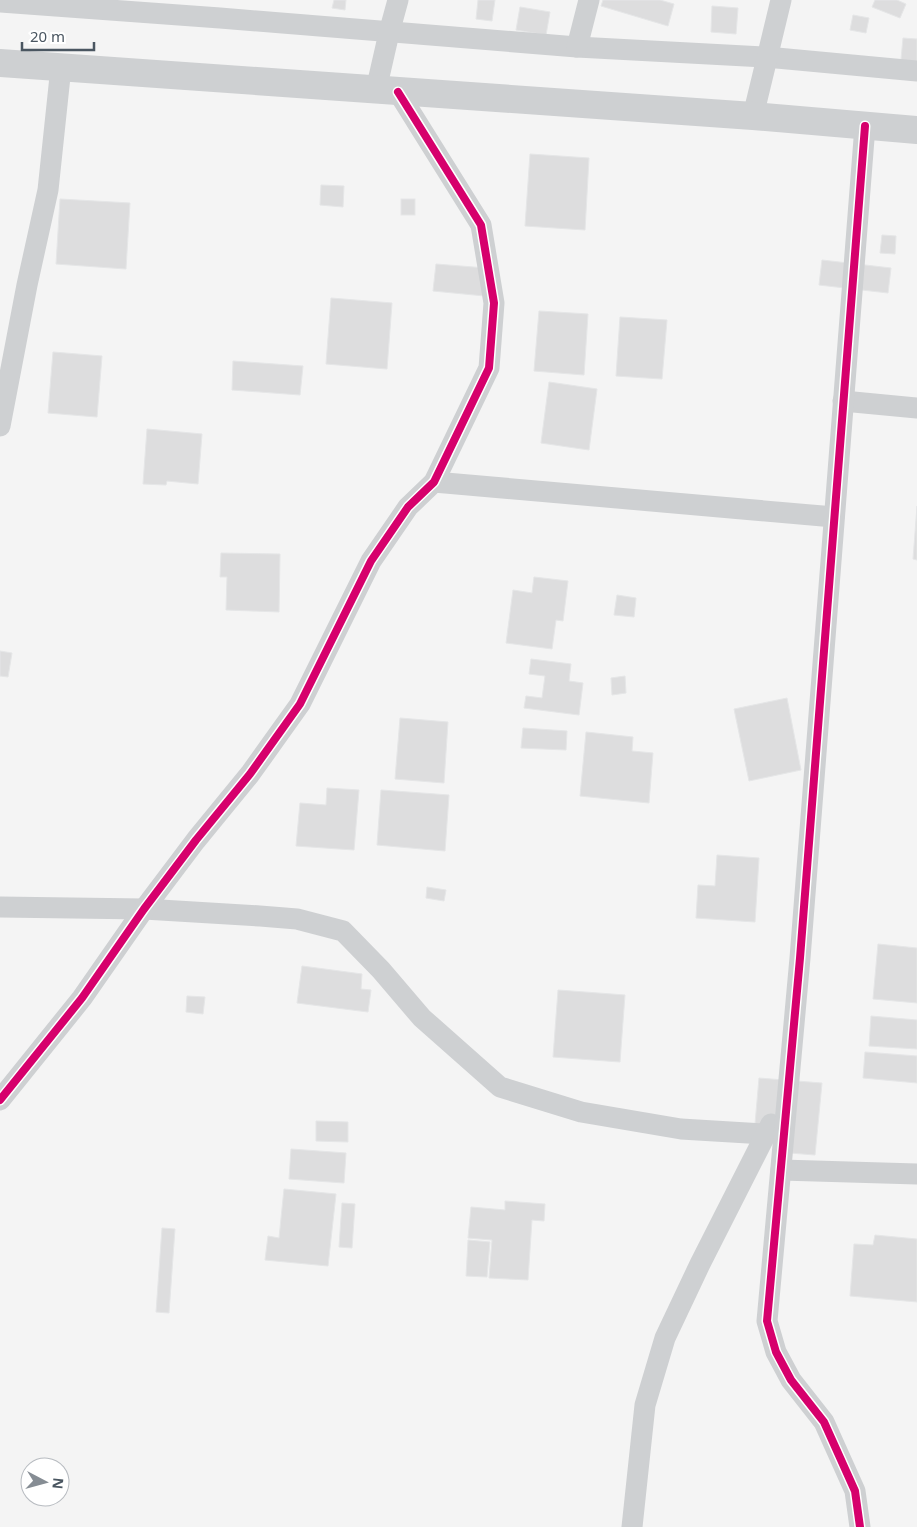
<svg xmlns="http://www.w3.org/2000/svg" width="917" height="1527" font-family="'Noto Sans',sans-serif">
  <rect width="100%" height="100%" fill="#f4f4f4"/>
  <!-- building -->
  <g fill="#ddddde" stroke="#e5e6e7">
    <path d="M334 0H346L345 10 332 8Z"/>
    <path d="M478 0H495L492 21 476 19Z"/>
    <path d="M603 0H660L674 4 668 26 601 6Z"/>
    <path d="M875 0H897L906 4 900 18 872 7Z"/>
    <path d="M712 6 738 8 736 34 711 32Z"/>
    <path d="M520 7 550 12 546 35 516 30Z"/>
    <path d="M853 15 869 18 866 33 850 30Z"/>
    <path d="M903 38 917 39V71L900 70Z"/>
    <path d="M530 154 589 158 585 230 525 226Z"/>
    <path d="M321 185 344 186 343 207 320 205Z"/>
    <path d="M60 199 130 203 126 269 56 264Z"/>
    <rect x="401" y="199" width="14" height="16"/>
    <path d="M882 235 896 236 895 254 880 253Z"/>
    <path d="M822 260 891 268 888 293 819 285Z"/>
    <path d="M436 264 498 269 495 297 433 291Z"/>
    <path d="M331 298 392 303 387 369 326 364Z"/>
    <path d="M539 311 588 314 584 375 534 371Z"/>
    <path d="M620 317 667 320 662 379 616 376Z"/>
    <path d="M53 352 102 356 97 417 48 413Z"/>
    <path d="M233 361 303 366 300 395 232 390Z"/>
    <path d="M549 382 597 389 589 450 541 443Z"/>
    <path d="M147 429 202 434 198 484 167 481 166 485 143 484Z"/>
    <path d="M917 506V560L913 559Z"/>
    <path d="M221 553 280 554 279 612 226 610 227 577H220Z"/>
    <path d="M534 577 568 581 563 621 556 620 552 649 506 643 513 590 532 593Z"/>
    <path d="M617 595 636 598 634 617 614 615Z"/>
    <path d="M0 651 12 653 8 677 0 676Z"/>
    <path d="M531 659 571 664 569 681 583 683 579 715 524 708 526 696 542 698 545 676 529 674Z"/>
    <path d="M625 676 626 693 612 695 611 678Z"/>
    <path d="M787 698 801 770 749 781 734 709Z"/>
    <path d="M400 718 448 722 444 783 395 779Z"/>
    <path d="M523 728 567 731 566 750 521 748Z"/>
    <path d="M586 732 633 737 632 751 653 753 649 803 580 796Z"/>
    <path d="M327 788 359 790 354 850 296 846 300 803 326 805Z"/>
    <path d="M381 790 449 795 445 851 377 845Z"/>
    <path d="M717 855 759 858 755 922 696 918 698 885 715 886Z"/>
    <path d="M427 887 446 890 444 901 426 898Z"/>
    <path d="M878 944 917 948V1003L873 999Z"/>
    <path d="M302 966 362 974 361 989 371 990 368 1012 297 1003Z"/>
    <path d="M558 990 625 995 620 1062 553 1057Z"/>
    <path d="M187 996 205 997 203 1014 186 1012Z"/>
    <path d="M871 1016 917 1020V1049L869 1046Z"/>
    <path d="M865 1052 917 1056V1083L863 1078Z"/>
    <path d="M759 1078 822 1083 815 1155 778 1152 780 1126 755 1124Z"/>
    <path d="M316 1121 348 1122V1142L316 1141Z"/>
    <path d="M291 1149 346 1153 344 1183 289 1179Z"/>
    <path d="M284 1189 336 1194 328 1266 265 1260 268 1236 279 1238Z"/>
    <path d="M505 1201 545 1204 544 1221 532 1220 528 1280 489 1278 492 1240 468 1238 471 1207 505 1210Z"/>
    <path d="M342 1203 355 1204 352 1248 339 1247Z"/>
    <path d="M162 1228 175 1229 169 1313 156 1312Z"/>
    <path d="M875 1235 917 1239V1302L850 1296 854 1244 873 1245Z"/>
    <path d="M468 1240 490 1242 487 1277 466 1276Z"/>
  </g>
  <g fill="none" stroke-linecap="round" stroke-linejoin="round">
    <!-- minor -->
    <g stroke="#ced0d2" stroke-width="21">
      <path d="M0 2 220 18 577 47 766 57 917 71"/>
      <path d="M577 47 589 0"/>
      <path d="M376 90 389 33 398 0"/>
      <path d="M753 116 781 0"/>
      <path d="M843 401 917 408"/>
      <path d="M0 426 27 285 48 190 61 67"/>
      <path d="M434 482 834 517"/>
      <path d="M0 907 144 909 260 916 297 919 343 931 381 970 422 1018 500 1087 581 1112 681 1129 765 1134"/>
      <path d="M0 1100 82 998 144 909 196 840 250 774 300 704 371 561 408 507 434 482 489 368 494 303 481 225 398 92"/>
      <path d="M781 1170 917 1174"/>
      <path d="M632 1527 645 1405 665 1338 700 1264 771 1124"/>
      <path d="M860 1527 855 1491 824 1422 791 1380 776 1352 767 1321 800 958 865 126"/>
    </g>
    <!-- tertiary -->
    <path stroke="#ced0d2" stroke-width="28" d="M0 63 753 116 917 130"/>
    <!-- cycleway casing -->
    <g stroke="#fff" stroke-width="11">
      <g id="cycleway">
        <path d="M0 1100 82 998 144 909 196 840 250 774 300 704 371 561 408 507 434 482 489 368 494 303 481 225 398 92"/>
        <path d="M860 1527 855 1491 824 1422 791 1380 776 1352 767 1321 800 958 865 126"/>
      </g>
    </g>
    <!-- cycleway -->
    <use href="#cycleway" stroke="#d6006c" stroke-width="8"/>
  </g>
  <!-- north arrow -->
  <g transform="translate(45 1482) rotate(96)"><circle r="24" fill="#ffffff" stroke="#b7bbc0"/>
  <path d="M0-4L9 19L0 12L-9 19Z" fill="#868d94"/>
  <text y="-8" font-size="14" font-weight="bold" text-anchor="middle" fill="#4a5661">N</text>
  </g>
  <!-- scale -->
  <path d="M22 42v8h72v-8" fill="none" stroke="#4a5661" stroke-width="2.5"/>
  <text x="30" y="42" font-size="15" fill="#4a5661" stroke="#ffffff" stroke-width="4" paint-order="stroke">20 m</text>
</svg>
